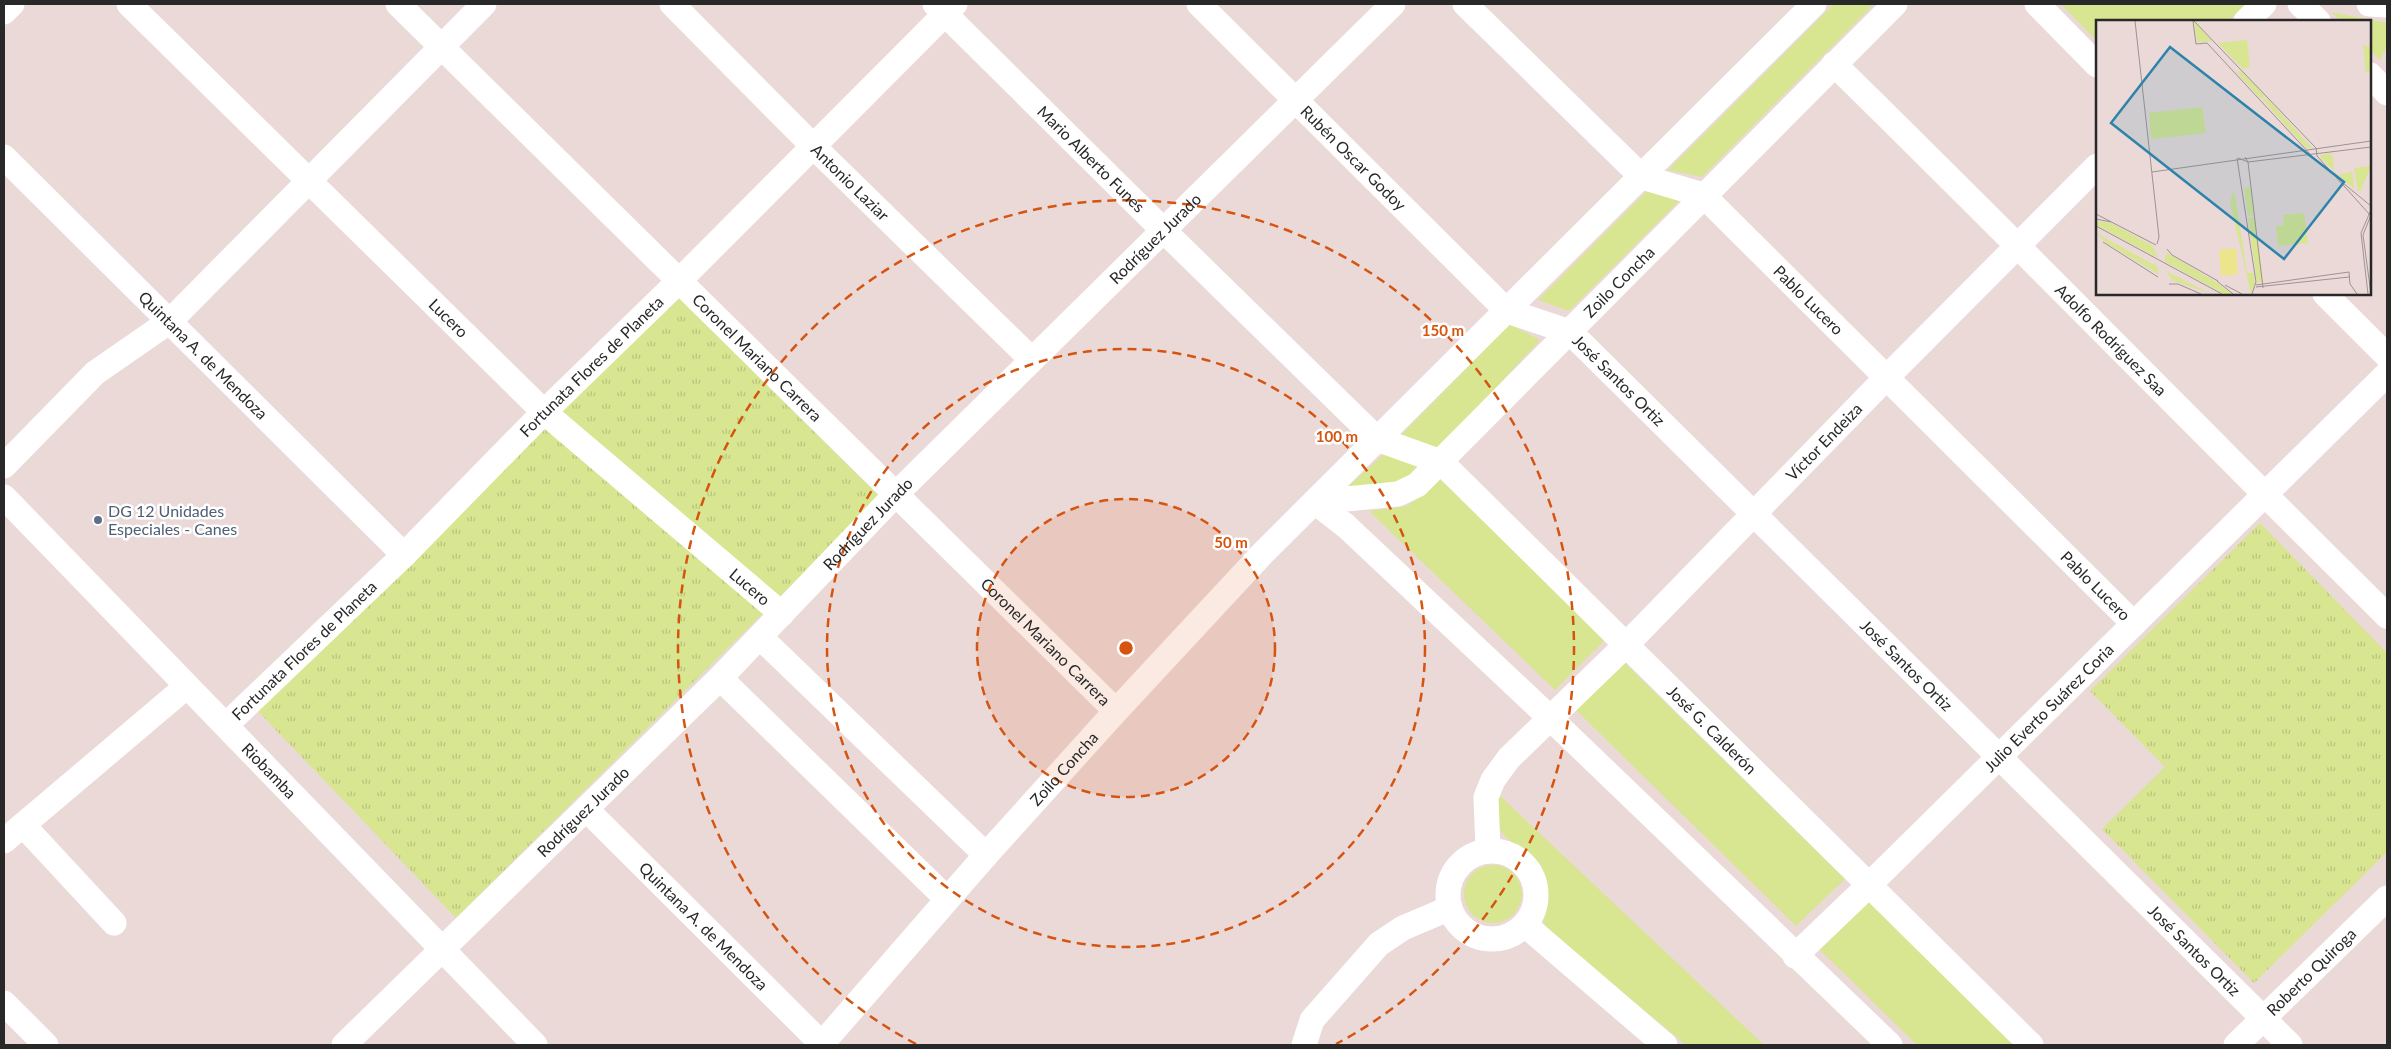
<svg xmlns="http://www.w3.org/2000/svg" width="2391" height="1049" font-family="Lato,sans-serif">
  <defs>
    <pattern id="park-tufts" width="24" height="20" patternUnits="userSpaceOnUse" patternTransform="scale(1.25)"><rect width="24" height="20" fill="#d8e591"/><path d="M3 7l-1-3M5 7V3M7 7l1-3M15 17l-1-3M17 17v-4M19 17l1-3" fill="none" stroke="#b9c47d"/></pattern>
  </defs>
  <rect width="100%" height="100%" fill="#ebd9d8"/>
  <!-- grass -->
  <g fill="#d8e591">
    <path d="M1834 4H1874L1702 177 1668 170Z"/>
    <path d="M2061 4H2246L2228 21H2097V41Z"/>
    <path d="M2331 12 2387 23V47L2380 60 2370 50V21H2341Z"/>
    <path d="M1650 188 1680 200 1569 311 1538 300Z"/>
    <path d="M1510 324 1540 340 1437 451 1400 436Z"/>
    <path d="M1385 453 1418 466 1404 481 1386 486H1349Z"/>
    <path d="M1439 478 1606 639 1555 690 1369 511 1408 506Z"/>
    <path d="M1623 661 1845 879 1796 926 1576 710Z"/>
    <path d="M1496 792 1764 1045H1686L1550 932 1543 921 1548 904 1541 865C1508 833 1494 846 1496 792Z"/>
    <circle cx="1493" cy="894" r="29"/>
    <path d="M1865 898 2015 1045H1917L1816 946Z"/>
  </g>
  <!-- park -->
  <g fill="url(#park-tufts)">
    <path d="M676 295 880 497 456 918 253 706Z"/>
    <path d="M2260 523 2387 653V852L2254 983 2102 829 2165 767 2090 691Z"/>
  </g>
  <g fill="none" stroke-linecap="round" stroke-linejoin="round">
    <!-- minor -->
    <g stroke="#fff" stroke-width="25">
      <path id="s1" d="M129 4 544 412 782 614"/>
      <path id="s2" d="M398 4 1116 711"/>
      <path id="s3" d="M672 4 813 146 1031 359"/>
      <path id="s4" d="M935 4 1162 229 1377 439 1441 462 2031 1045"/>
      <path id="s5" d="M1199 4 1507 311 1570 332 2290 1045"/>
      <path id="s6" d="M1465 4 1642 177 1703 195 2134 624"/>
      <path d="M2037 4 2097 65"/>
      <path d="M2300 4 2318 21"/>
      <path d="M2369 4 2387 5"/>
      <path d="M4 12 12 4"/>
      <path d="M2246 21 2264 4"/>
      <path id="s7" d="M1834 64C2020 246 2202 433 2387 616"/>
      <path d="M2370 75 2387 93"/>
      <path id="s8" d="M4 157 404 555"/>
      <path d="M2325 294 2387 356"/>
      <path d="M4 466 95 373 170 321 484 4"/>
      <path id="s9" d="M4 497 535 1045"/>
      <path d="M1315 502 1346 526 1549 717 1890 1045"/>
      <path id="s10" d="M1315 502 1398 494 1417 485 1895 4"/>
      <path d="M760 637 986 855"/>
      <path d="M720 678 947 899"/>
      <path id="s11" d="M226 725 404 555 544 412 679 281 955 4"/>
      <path id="s12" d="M586 809 822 1044"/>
      <path d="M23 825 114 923"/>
      <path d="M4 841 187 686"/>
      <path id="s13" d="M1488 850 1486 797 1493 780 1509 758 1627 644 1887 377 2097 166"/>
      <circle cx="1492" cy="895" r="44"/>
      <path d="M1525 925 1665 1045"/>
      <path id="s14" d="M1795 956 1868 886 2387 374"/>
      <path d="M4 1003 46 1045"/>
      <path id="s15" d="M344 1045 720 678 896 494 1393 4"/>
      <path id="s16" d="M821 1045 986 855 1116 711 1262 554 1814 4"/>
      <path d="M1304 1045 1312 1020 1379 944 1403 928 1450 908"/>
      <path id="s17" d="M2236 1045 2387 898"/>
    </g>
  </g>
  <!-- distance rings -->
  <circle cx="1126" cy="648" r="149" fill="#d5540f" fill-opacity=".12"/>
  <g fill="none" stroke="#d5540f" stroke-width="2.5" stroke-dasharray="9 6">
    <circle cx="1126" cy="648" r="149"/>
    <circle cx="1126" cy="648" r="299"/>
    <path d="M916 1044A448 448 0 1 1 1336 1044"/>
  </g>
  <!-- markers -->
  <circle fill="#5c6f8a" stroke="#fff" stroke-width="2" cx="98" cy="520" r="5"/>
  <g text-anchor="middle" stroke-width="5" stroke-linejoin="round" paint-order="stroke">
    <!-- street labels -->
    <g font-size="16" fill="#282828" stroke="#fff">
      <text dy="6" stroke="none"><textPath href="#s5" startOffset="218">Rubén Oscar Godoy</textPath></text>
      <text dy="6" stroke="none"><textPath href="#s4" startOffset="220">Mario Alberto Funes</textPath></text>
      <text dy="6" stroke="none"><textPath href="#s3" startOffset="252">Antonio Laziar</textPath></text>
      <text dy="6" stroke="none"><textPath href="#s15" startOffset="1144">Rodríguez Jurado</textPath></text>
      <text dy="6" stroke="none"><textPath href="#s10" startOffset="391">Zoilo Concha</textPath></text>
      <text dy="6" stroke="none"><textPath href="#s6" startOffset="460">Pablo Lucero</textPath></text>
      <text dy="6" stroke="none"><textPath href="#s1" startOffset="448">Lucero</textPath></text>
      <text dy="6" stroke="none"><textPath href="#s7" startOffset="391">Adolfo Rodríguez Saa</textPath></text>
      <text dy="6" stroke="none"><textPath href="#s8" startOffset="281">Quintana A. de Mendoza</textPath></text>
      <text dy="6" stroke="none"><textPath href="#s2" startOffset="504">Coronel Mariano Carrera</textPath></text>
      <text dy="6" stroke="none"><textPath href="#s11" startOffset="512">Fortunata Flores de Planeta</textPath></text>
      <text dy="6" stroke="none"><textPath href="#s5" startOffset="570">José Santos Ortiz</textPath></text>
      <text dy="6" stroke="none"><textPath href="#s13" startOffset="545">Víctor Endeiza</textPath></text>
      <text dy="6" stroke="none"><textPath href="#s15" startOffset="739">Rodríguez Jurado</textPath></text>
      <text dy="6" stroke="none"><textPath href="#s6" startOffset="865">Pablo Lucero</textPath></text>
      <text dy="6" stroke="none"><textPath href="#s1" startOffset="852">Lucero</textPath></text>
      <text dy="6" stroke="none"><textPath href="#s2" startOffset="909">Coronel Mariano Carrera</textPath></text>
      <text dy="6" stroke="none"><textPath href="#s11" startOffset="108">Fortunata Flores de Planeta</textPath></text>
      <text dy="6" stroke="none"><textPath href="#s5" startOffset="975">José Santos Ortiz</textPath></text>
      <text dy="6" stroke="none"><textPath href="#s14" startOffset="355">Julio Everto Suárez Coria</textPath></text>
      <text dy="6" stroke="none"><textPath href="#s4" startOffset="1069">José G. Calderón</textPath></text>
      <text dy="6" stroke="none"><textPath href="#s16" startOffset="368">Zoilo Concha</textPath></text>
      <text dy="6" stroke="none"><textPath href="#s9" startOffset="381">Riobamba</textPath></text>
      <text dy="6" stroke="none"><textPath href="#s15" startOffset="334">Rodríguez Jurado</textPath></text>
      <text dy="6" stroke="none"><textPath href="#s12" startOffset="166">Quintana A. de Mendoza</textPath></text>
      <text dy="6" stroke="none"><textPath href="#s5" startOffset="1380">José Santos Ortiz</textPath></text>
      <text dy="6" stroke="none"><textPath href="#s17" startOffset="105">Roberto Quiroga</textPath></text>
    </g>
    <!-- service labels -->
    <g font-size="16" fill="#4e5e75" stroke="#fff" text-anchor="start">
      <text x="108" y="517">DG 12 Unidades<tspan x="108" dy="18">Especiales - Canes</tspan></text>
    </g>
  </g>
  <!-- overview -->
  <g transform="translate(2096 20)">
    <rect width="275" height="275" fill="#ebd9d8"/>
    <path d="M98 1 116 21 101 22ZM151 20 154 47 147 49 122 23ZM145 51 170 77 164 78 140 52ZM166 79H172L216 128H210ZM234 133 237 137 238 151 223 136ZM256 152 258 167 257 168 242 155ZM154 167 158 195 152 196 148 168ZM138 169 151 253H158L159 264 155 274 134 182ZM152 198H159L167 262H161ZM0 201 15 203 57 226 62 238 0 205ZM0 213 62 247V254L10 223ZM71 233 120 262 136 274H128L68 241ZM70 251 115 274 76 260Z" fill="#d8e591"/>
    <path d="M267 25 275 27V52H270ZM106 87 110 113 55 119 53 93ZM275 146 265 170 262 171 258 148ZM208 193 212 223 182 226 180 206 188 205 187 195Z" fill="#d8e591"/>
    <path d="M140 228 142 254 125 256 123 230Z" fill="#ede58c"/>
    <path fill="none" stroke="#9d9292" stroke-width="1" d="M39 1 63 217 61 224M97 1 100 24 111 23 214 134M98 1 220 128 221 136 275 196M149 137 152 142 167 268M141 138 160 262 156 274M142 138 152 142 275 127M56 152 275 121M247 163 275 186M0 194 60 225M0 199 15 202M0 206 126 274M7 222 62 257M71 229 76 235 122 261M121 261 137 274M73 264H82L105 274M129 265 146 274M160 265 253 252 254 264 261 274M160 267 253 257M272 274 265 213 275 190M275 274 267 215 275 195"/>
    <path fill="#2d83a9" fill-opacity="0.15" stroke="#2d83a9" stroke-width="2.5" d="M74 27 248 162 188 239 15 103Z"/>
    <rect width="275" height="275" fill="none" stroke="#282828" stroke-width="2.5"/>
  </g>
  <circle cx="1126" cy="648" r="8" fill="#d5540f" stroke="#fff" stroke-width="2.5"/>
  <g font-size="15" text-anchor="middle" font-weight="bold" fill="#d5540f" stroke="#fff" stroke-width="5" stroke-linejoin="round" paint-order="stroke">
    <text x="1443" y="336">150 m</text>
    <text x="1337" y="442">100 m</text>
    <text x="1231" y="548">50 m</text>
  </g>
  <!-- border -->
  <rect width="2391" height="1049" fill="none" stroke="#282828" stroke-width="10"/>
</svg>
